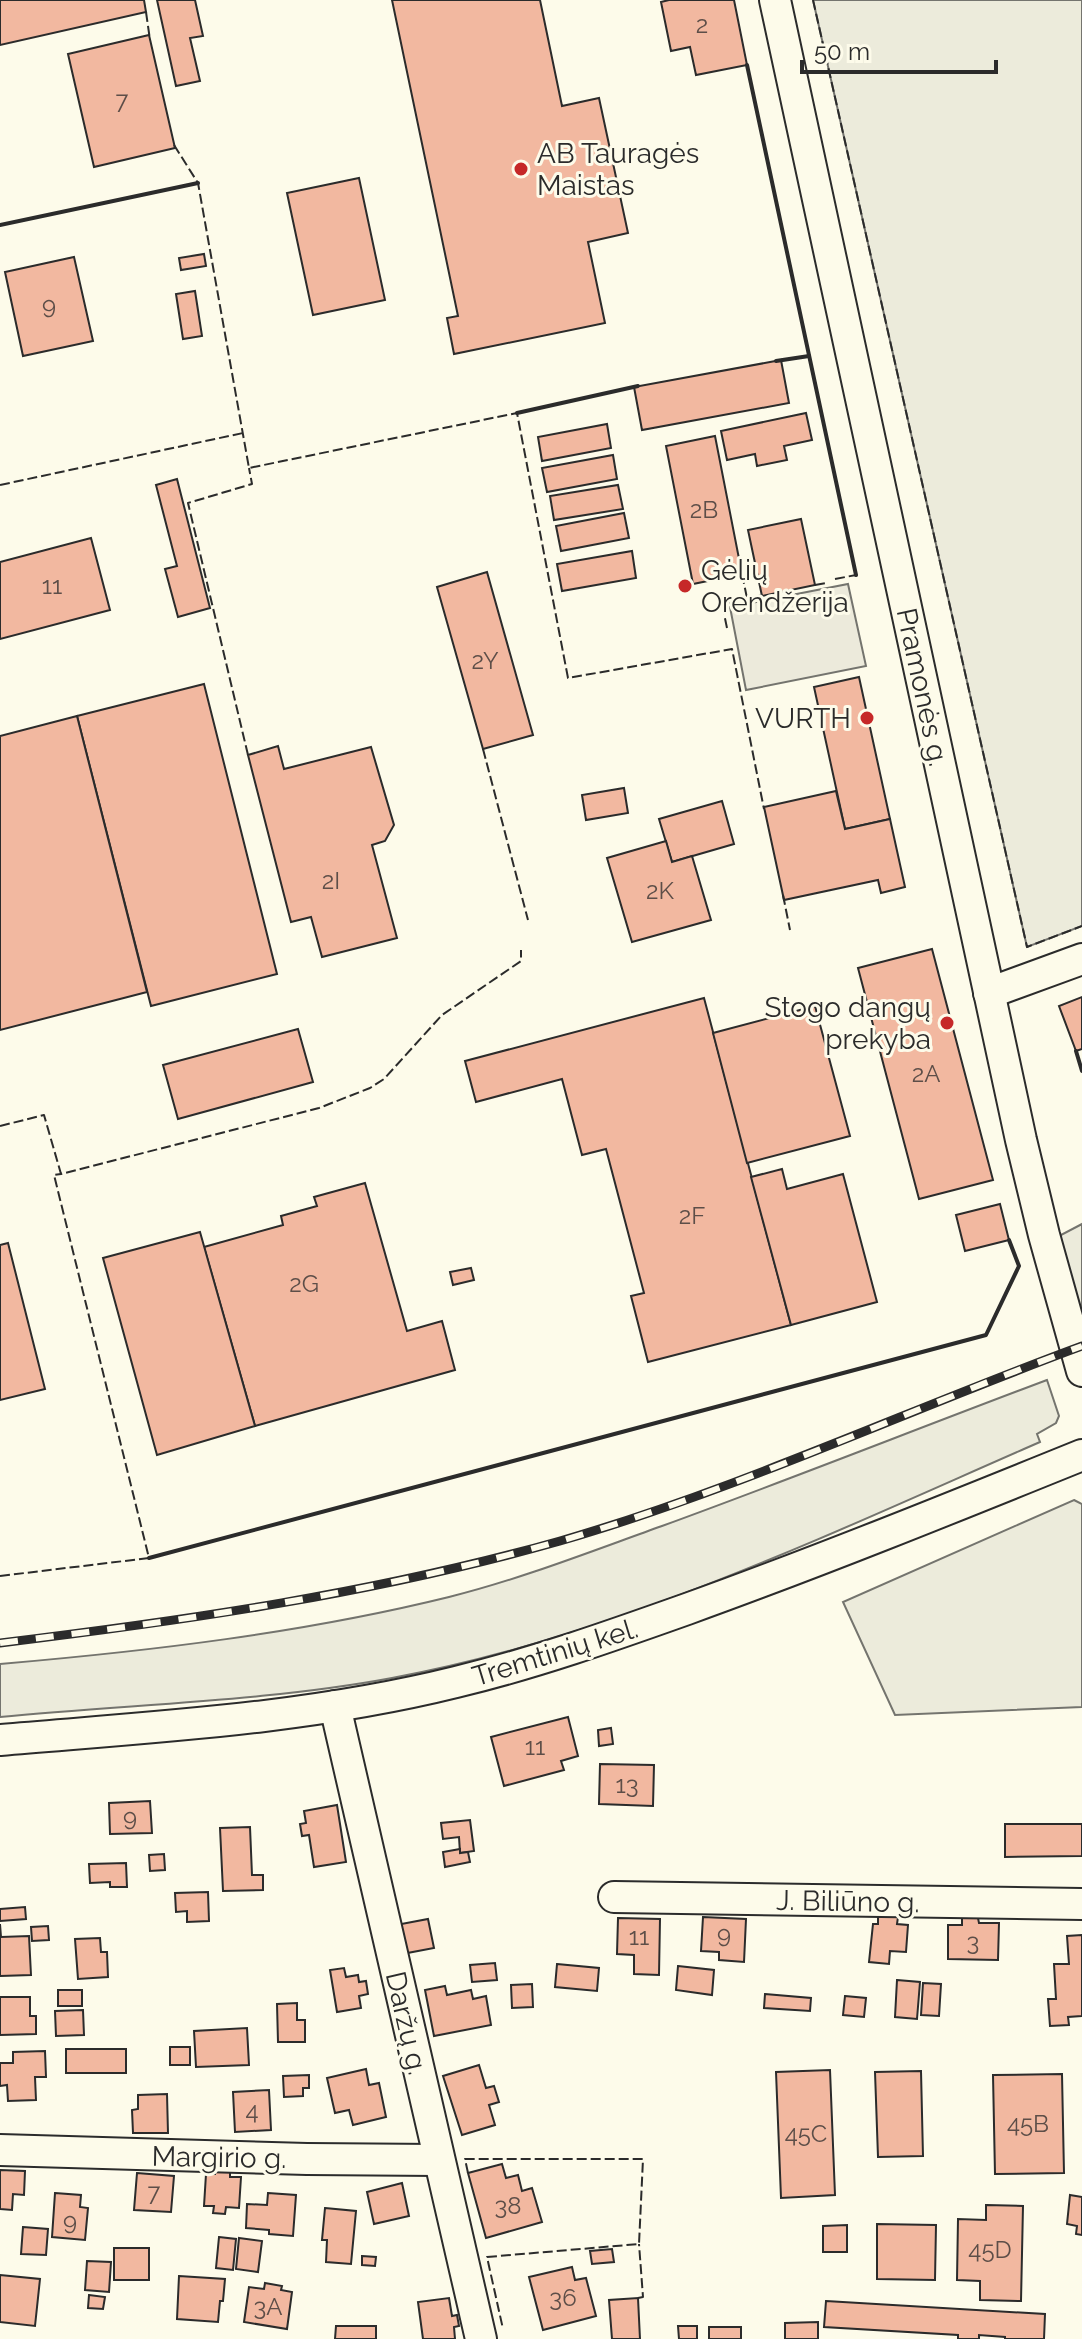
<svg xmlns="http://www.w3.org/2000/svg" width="1082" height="2339" font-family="Raleway,sans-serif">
  <rect width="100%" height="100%" fill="#fdfbea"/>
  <!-- green -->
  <g fill="#ecebdb" stroke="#74746e" stroke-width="2">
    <path d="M813 0H1082V926L1027 947Z"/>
    <path d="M1082 1224V1315L1059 1236Z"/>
    <path d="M1047 1380 1059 1416 1056 1423 1037 1434 1040 1442C829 1534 619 1636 392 1678 263 1702 130 1704 0 1717V1664C150 1651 303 1633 449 1597 521 1579 592 1551 662 1526 791 1479 919 1428 1047 1380Z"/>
    <path d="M1074 1500 1082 1504V1707L895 1715 843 1602Z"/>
  </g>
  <!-- parking -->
  <path fill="#eceadb" stroke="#74746e" stroke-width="2" d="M848 584 866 666 746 690 730 607Z"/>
  <!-- building -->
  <g fill="#f2b8a0" stroke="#2b2b2b" stroke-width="2">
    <path d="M0 0H144L146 12 0 45Z"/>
    <path d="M157 0H195L203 36 190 38 200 81 176 86Z"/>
    <path d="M392 0H540L562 106 599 98 628 233 588 242 605 323 454 354 447 318 458 316Z"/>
    <path d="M669 0H734L747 65 696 75 690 47 671 51 661 2Z"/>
    <path d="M149 35 175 148 94 167 68 54Z"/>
    <path d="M359 178 385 300 313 315 287 193Z"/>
    <path d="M204 254 206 266 181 270 179 258Z"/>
    <path d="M74 257 93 341 23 356 5 272Z"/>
    <path d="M195 291 202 336 183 339 176 294Z"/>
    <path d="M781 360 789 403 642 430 634 387Z"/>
    <path d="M806 413 812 440 784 446 787 460 757 466 755 454 727 460 721 431Z"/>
    <path d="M607 424 611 448 542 461 538 437Z"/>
    <path d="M715 436 742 574 693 584 666 446Z"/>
    <path d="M613 455 617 479 547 492 542 468Z"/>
    <path d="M177 479 210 608 178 617 165 569 177 566 156 485Z"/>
    <path d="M618 485 623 509 554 520 550 496Z"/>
    <path d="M624 513 629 538 561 551 556 526Z"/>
    <path d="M801 519 815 585 762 596 748 530Z"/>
    <path d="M91 538 110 610 0 639V562Z"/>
    <path d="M632 551 636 578 562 591 557 564Z"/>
    <path d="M487 572 533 735 483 749 437 587Z"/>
    <path d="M859 677 890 819 845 829 814 687Z"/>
    <path d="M204 684 277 974 151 1006 77 716Z"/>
    <path d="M77 716 147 992 0 1030V736Z"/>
    <path d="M278 746 284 769 371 747 394 825 385 841 372 845 397 938 322 957 311 917 291 922 248 755Z"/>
    <path d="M624 788 628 813 586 820 582 795Z"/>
    <path d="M836 791 845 829 890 819 905 887 881 893 878 880 784 900 764 807Z"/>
    <path d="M722 801 734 844 672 862 659 819Z"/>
    <path d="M666 841 672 862 692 856 711 920 632 942 607 858Z"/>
    <path d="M932 949 993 1180 919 1199 858 968Z"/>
    <path d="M1082 997V1049L1076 1051 1059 1006Z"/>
    <path d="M704 998 791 1325 648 1362 631 1296 644 1293 606 1149 582 1155 562 1079 476 1102 465 1061Z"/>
    <path d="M815 1006 850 1136 747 1163 713 1033Z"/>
    <path d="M298 1029 313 1082 178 1119 163 1065Z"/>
    <path d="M782 1169 787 1189 843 1174 877 1302 791 1325 751 1177Z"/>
    <path d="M365 1183 407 1331 442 1321 455 1370 255 1426 204 1247 283 1225 281 1216 317 1206 314 1197Z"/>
    <path d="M1000 1204 1009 1240 965 1251 956 1215Z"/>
    <path d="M200 1232 255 1426 157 1455 103 1258Z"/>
    <path d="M8 1243 45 1389 0 1400V1245Z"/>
    <path d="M471 1268 474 1280 453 1285 450 1272Z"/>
    <path d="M568 1717 578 1756 561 1761 564 1770 504 1786 491 1737Z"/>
    <path d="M611 1728 613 1744 599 1746 598 1730Z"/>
    <path d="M600 1764 654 1765 653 1806 599 1804Z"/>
    <path d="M150 1801 152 1833 110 1834 109 1803Z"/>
    <path d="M337 1805 346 1862 314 1867 309 1835 302 1836 300 1824 306 1823 304 1811Z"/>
    <path d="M470 1820 474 1851 460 1853 459 1837 443 1839 441 1823Z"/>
    <path d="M1005 1824H1082V1856L1005 1857Z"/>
    <path d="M250 1827 252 1875H263V1890L223 1891 220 1828Z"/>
    <path d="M460 1849V1853L468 1852 470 1862 445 1867 443 1852Z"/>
    <path d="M164 1854 165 1870 150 1871 149 1855Z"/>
    <path d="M126 1863 127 1887H110V1882L90 1883 89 1864Z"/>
    <path d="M208 1892 209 1921 187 1922V1911L176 1912 175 1893Z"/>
    <path d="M25 1907 26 1919 0 1921V1909Z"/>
    <path d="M878 1915 898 1917 897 1924 908 1925 906 1952 890 1951 889 1964 869 1962 873 1924H878Z"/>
    <path d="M703 1917 746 1919 744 1962 719 1960V1952L701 1951Z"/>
    <path d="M618 1918 660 1919 659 1975 634 1974V1955L617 1954Z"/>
    <path d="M962 1918H978L979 1923H999L998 1960 948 1959V1925H962Z"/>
    <path d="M428 1919 434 1948 402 1954 396 1925Z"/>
    <path d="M0 1924 1 1937 29 1936 31 1975 0 1976Z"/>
    <path d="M48 1926 49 1940 32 1941 31 1927Z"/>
    <path d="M1082 1935V2016L1068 2017 1069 2025 1050 2026 1048 1999H1056L1054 1964H1069L1067 1936Z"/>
    <path d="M100 1938 101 1952H107L108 1977 78 1979 75 1939Z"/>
    <path d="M495 1963 497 1980 472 1982 470 1965Z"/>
    <path d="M557 1964 599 1968 597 1991 555 1987Z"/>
    <path d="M678 1966 714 1970 712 1995 676 1990Z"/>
    <path d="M344 1968 346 1977 358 1975 359 1982 366 1981 368 1994 359 1996 361 2008 337 2012 330 1970Z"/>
    <path d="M897 1980 920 1982 917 2019 895 2017Z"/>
    <path d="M923 1983 941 1984 939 2016 921 2015Z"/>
    <path d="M532 1984 533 2007 512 2008 511 1985Z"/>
    <path d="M445 1986 447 1995 471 1990 473 1999 486 1996 491 2025 434 2036 425 1990Z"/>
    <rect x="58" y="1990" width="24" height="16"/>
    <path d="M765 1994 811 1998 810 2011 764 2008Z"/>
    <path d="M845 1996 866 1998 864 2017 843 2015Z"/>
    <path d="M0 1997H30V2016H36V2034L0 2035Z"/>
    <path d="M297 2003V2020H305V2042H278L277 2004Z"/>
    <path d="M83 2010 84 2035 56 2036 55 2011Z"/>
    <path d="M247 2028 249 2065 196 2067 194 2031Z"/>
    <rect x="170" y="2047" width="20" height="18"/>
    <rect x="66" y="2049" width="60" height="24"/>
    <path d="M45 2051 46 2077H35L36 2100 8 2101 7 2085 0 2086V2063H13V2052Z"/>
    <path d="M479 2065 486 2088 494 2086 499 2102 489 2105 495 2125 462 2135 443 2076Z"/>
    <path d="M366 2069 369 2085 379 2083 386 2117 353 2125 349 2110 335 2113 327 2078Z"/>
    <path d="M830 2070 835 2195 781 2198 776 2072Z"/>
    <path d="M921 2071 923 2156 878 2157 875 2072Z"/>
    <path d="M1062 2074 1064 2173 995 2174 993 2075Z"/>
    <path d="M309 2075V2088H303V2096L284 2097 283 2076Z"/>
    <path d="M269 2090 271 2130 235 2132 233 2092Z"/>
    <path d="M167 2094 168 2133H133L132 2110 138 2109V2095Z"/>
    <path d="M502 2164 506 2178 518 2175 522 2191 532 2188 542 2222 486 2238 468 2173Z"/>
    <path d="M0 2170 25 2171 24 2195 13 2194 12 2210 0 2209Z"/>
    <path d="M215 2170 230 2171V2177H241L239 2208 226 2207 225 2214 213 2213 214 2206H204L206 2174H215Z"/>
    <path d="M137 2173 174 2176 171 2212 134 2210Z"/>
    <path d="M402 2183 409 2216 374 2224 367 2192Z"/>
    <path d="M55 2193 81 2195 80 2207 88 2208 85 2240 52 2237Z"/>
    <path d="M268 2193 296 2195 293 2236 269 2234V2230L246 2228 247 2204 267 2205Z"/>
    <path d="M1070 2195 1082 2197V2235L1076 2234 1077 2226 1067 2224Z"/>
    <path d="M986 2205 1023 2206 1021 2301 980 2300V2281L957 2280 958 2219 986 2220Z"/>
    <path d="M325 2208 356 2211 351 2264 326 2262 327 2240H322Z"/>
    <path d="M877 2224 936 2225 935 2280 877 2279Z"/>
    <path d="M847 2225V2252H823V2226Z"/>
    <path d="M23 2227 48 2229 46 2255 21 2254Z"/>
    <path d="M219 2237 236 2239 233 2270 216 2268Z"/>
    <path d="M239 2238 262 2241 258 2272 236 2269Z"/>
    <rect x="114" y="2248" width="35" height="32"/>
    <path d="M612 2249 614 2262 592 2264 590 2251Z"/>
    <path d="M362 2256 376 2257 375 2266 362 2265Z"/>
    <path d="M87 2261 111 2262 109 2292 85 2290Z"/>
    <path d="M572 2267 575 2280 586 2278 596 2316 543 2330 529 2277Z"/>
    <path d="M0 2275 40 2279 35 2326 0 2322Z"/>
    <path d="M179 2276 225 2279 223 2301H220L218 2322 177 2319Z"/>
    <path d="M265 2283 282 2286 281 2290 292 2292 287 2329 244 2322 249 2287 264 2289Z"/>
    <path d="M89 2295 105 2297 103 2309 88 2308Z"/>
    <path d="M449 2298 452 2316 457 2315 459 2326 454 2327 455 2339H423L418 2302Z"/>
    <path d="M638 2298 640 2339H612L609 2300Z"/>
    <path d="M826 2301 1045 2314 1044 2339H1005V2337L979 2335V2339H958V2335L824 2327Z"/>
    <path d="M818 2322V2339H785V2323Z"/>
    <path d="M336 2326H376V2339H335Z"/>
    <path d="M678 2326H697V2339H679Z"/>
    <rect x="709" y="2327" width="32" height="12"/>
  </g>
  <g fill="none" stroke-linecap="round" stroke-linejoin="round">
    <!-- minor casing -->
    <g stroke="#2b2b2b" stroke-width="34">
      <g id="minor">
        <path d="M775 0 1021 1140 1044 1235 1082 1371"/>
        <path d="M989 993 1082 959"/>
        <path d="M335 1706 481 2339"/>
        <path d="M0 1740C152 1727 307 1719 456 1682 535 1663 611 1636 687 1609 820 1561 951 1508 1082 1455"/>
        <path d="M614 1897 1082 1904"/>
        <path d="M0 2150 307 2159 438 2160"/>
      </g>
    </g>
    <!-- minor -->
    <use href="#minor" stroke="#fdfbea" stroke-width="30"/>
    <!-- rail casing -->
    <g stroke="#2b2b2b" stroke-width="9">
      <path id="rail" d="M0 1643C189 1620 376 1593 560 1541 739 1489 908 1410 1082 1346"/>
    </g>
    <!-- rail -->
    <use href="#rail" stroke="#fdfbea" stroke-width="6" stroke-dasharray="18" stroke-linecap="butt"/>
    <!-- fence -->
    <g stroke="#2b2b2b" stroke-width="2" stroke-dasharray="10 4" stroke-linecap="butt">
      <path d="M813 0 1027 947 1082 926"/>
      <path d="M146 12 150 40"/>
      <path d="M174 145 198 183 249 468 517 413 568 678 732 649 764 809"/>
      <path d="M0 485 243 433"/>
      <path d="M742 574 747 598"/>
      <path d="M835 579 856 575"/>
      <path d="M815 585 826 583"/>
      <path d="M727 628 722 604 762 595"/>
      <path d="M483 749 528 920"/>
      <path d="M248 755 188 503 252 484 249 468"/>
      <path d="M783 895 790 930"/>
      <path d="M0 1126 44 1115 61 1174 319 1108 370 1088 384 1079 442 1015 521 961V950"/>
      <path d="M0 1576 149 1558 54 1175 61 1174"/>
      <path d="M468 2173 465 2159H643L639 2244 487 2257 503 2329"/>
      <path d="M638 2298 643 2297 639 2244"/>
    </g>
    <!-- wall -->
    <g stroke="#2b2b2b" stroke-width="4">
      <path d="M747 65 856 575"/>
      <path d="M0 225 198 183"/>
      <path d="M776 361 809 356"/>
      <path d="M517 413 638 386"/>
      <path d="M1076 1051 1082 1071"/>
      <path d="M149 1558 986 1335 1019 1266 1009 1240"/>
    </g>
  </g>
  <!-- markers -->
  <g fill="#c62828" stroke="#fdfbea" stroke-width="3">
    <circle cx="521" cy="169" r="8"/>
    <circle cx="685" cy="586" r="8"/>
    <circle cx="867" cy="718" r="8"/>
    <circle cx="947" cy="1023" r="8"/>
  </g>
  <g text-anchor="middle" stroke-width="6" stroke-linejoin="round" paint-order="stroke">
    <!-- number labels -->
    <g font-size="24" fill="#5d4e48">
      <text x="702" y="33">2</text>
      <text x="122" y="109">7</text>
      <text x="49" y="314">9</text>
      <text x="704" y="518">2B</text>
      <text x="52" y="594">11</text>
      <text x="485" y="669">2Y</text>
      <text x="331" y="889">2I</text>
      <text x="660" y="899">2K</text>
      <text x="926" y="1082">2A</text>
      <text x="692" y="1224">2F</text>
      <text x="304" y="1292">2G</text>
      <text x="535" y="1755">11</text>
      <text x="627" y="1793">13</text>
      <text x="130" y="1826">9</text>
      <text x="724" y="1943">9</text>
      <text x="639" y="1945">11</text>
      <text x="973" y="1950">3</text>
      <text x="252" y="2119">4</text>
      <text x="1028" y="2132">45B</text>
      <text x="806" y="2142">45C</text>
      <text x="154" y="2201">7</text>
      <text x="508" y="2214">38</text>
      <text x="70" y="2230">9</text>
      <text x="990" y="2258">45D</text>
      <text x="563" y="2306">36</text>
      <text x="268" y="2315">3A</text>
    </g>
    <!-- poi labels -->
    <g font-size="28" fill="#2b2b2b" stroke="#fdfbea" text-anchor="start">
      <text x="537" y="163">AB Tauragės<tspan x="537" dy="32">Maistas</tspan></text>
      <text x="701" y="580">Gėlių<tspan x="701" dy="32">Orendžerija</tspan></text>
      <text x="851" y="728" text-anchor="end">VURTH</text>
      <text x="931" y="1017" text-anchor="end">Stogo dangų<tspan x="931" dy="32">prekyba</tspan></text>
    </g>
    <!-- street labels -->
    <g font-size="28" fill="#2b2b2b" stroke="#fdfbea">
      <text transform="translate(923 687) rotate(78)" y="10">Pramonės g.</text>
      <text transform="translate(555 1652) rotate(-17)" y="10">Tremtinių kel.</text>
      <text transform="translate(848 1901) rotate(1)" y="10">J. Biliūno g.</text>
      <text transform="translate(407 2023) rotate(77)" y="10">Daržų g.</text>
      <text transform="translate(219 2157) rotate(1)" y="10">Margirio g.</text>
    </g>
  </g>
  <!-- scale -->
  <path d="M802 60v12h194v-12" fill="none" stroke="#2b2b2b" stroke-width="4"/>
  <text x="814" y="60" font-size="24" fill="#2b2b2b" stroke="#fdfbea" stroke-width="6" paint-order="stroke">50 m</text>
</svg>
